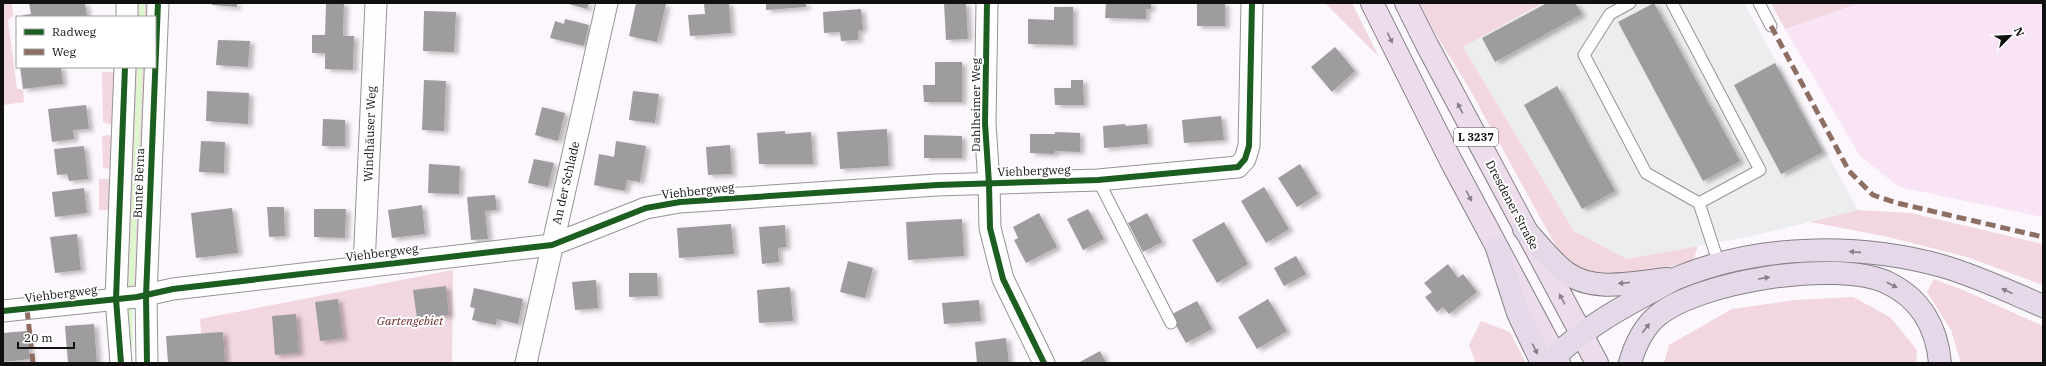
<svg xmlns="http://www.w3.org/2000/svg" width="2046" height="366" font-family="'IBM Plex Serif',serif">
  <defs>
    <filter id="shadow"><feDropShadow dx="4.5" dy="2.5" stdDeviation="2" flood-color="#0004"/></filter>
  </defs>
  <rect width="100%" height="100%" fill="#fcf7fc"/>
  <!-- industrial -->
  <path fill="#ebedef" d="M1543 3H1744L1858 210 1748 237 1627 259 1574 231 1463 47Z"/>
  <!-- farmland -->
  <path fill="#f8e4f5" d="M1860 3H2043V217L1899 187 1860 156 1785 29Z"/>
  <!-- green -->
  <g fill="#f2d7e0">
    <path d="M3 3H12L13 16 8 20 17 89H23L24 102 3 105Z"/>
    <path d="M132 3H150L149 17H132Z"/>
    <path d="M1325 3H1352L1379 57Z"/>
    <path d="M1420 3H1543L1463 47 1574 231 1627 259 1698 246 1693 262C1669 266 1600 283 1581 274 1568 268 1559 250 1552 239L1469 88 1435 33Z"/>
    <path d="M1771 3H1860L1785 29Z"/>
    <path d="M130 67H147L137 288 123 289Z"/>
    <path d="M102 72H114L112 125 103 122Z"/>
    <path d="M110 135 112 137 110 169 103 168 102 136Z"/>
    <rect x="99" y="179" width="10" height="31"/>
    <path d="M1858 210 1911 213 2043 244V285L1967 257 1884 236 1810 222Z"/>
    <path d="M453 270 452 363H204L200 319Z"/>
    <path d="M1934 279 1963 290 2043 326V363H1961L1951 330 1927 292Z"/>
    <path d="M1853 297 1890 317 1917 350 1916 363H1664L1669 345 1732 309 1795 300Z"/>
    <path d="M1481 321 1510 332 1526 363H1476L1469 345Z"/>
  </g>
  <g fill="none" stroke-linecap="round" stroke-linejoin="round">
    <!-- stream -->
    <g stroke="#def6ce" stroke-width="5.5">
      <path d="M142 17V3"/>
      <path d="M131 293 140 67"/>
      <path d="M130 345V301"/>
    </g>
  </g>
  <!-- building -->
  <g fill="#9f9ca0" filter="url(#shadow)">
    <path d="M29 3H85L87 17H23V15L31 14Z"/>
    <path d="M213 3H237V7L212 5Z"/>
    <path d="M326 3H344L343 36H354L353 70 325 69V53H312V35H325Z"/>
    <path d="M565 3H589L587 9Z"/>
    <path d="M636 3 666 4 657 42 629 36Z"/>
    <path d="M704 3H729L731 33 690 36 688 15 705 14Z"/>
    <path d="M766 3H806V7L766 10Z"/>
    <path d="M944 3H966L968 39 946 40Z"/>
    <path d="M1106 3H1151V9H1146V19L1105 18Z"/>
    <rect x="1197" y="3" width="28" height="23"/>
    <path d="M1547 3H1575L1582 14 1495 62 1482 38Z"/>
    <path d="M1654 3 1740 161 1703 181 1618 22Z"/>
    <path d="M1054 7H1073V45L1028 44V19L1054 20Z"/>
    <path d="M861 9 863 30H858V40L841 41 840 32 824 33 823 12Z"/>
    <path d="M424 11 456 12 454 52 423 51Z"/>
    <path d="M565 19 589 25 584 46 550 38 555 21 564 24Z"/>
    <path d="M218 40 250 41 248 67 216 65Z"/>
    <path d="M1335 47 1355 71 1332 92 1311 67Z"/>
    <path d="M935 62H962V102H924L923 85H935Z"/>
    <path d="M1775 63 1823 152 1781 174 1734 85Z"/>
    <path d="M20 67H61L63 84 23 89Z"/>
    <path d="M424 80 446 81 444 131 422 130Z"/>
    <path d="M1071 80H1083L1084 105H1055L1054 88H1071Z"/>
    <path d="M1557 86 1615 191 1582 209 1524 105Z"/>
    <path d="M207 91 249 93 248 124 206 121Z"/>
    <path d="M633 91 659 94 655 123 629 120Z"/>
    <path d="M86 105 89 129 73 130 74 139 52 142 48 109Z"/>
    <path d="M542 107 565 113 558 141 535 135Z"/>
    <path d="M1221 116 1224 140 1184 143 1182 120Z"/>
    <path d="M323 119 345 120V146H322Z"/>
    <path d="M1125 124 1126 126 1147 124 1148 144 1104 148 1103 126Z"/>
    <path d="M887 129 889 166 840 169 837 132Z"/>
    <path d="M785 131V134L811 132 813 164H759L757 133Z"/>
    <path d="M1055 132 1080 133V152L1055 151 1054 154 1030 153V134H1055Z"/>
    <path d="M924 135 962 136V158H924Z"/>
    <path d="M201 141 225 142 224 173 199 172Z"/>
    <path d="M616 141 646 146 640 182 627 180 625 191 594 185 599 154 614 157Z"/>
    <path d="M730 145 732 174 708 175 706 147Z"/>
    <path d="M84 146 88 179 69 181 67 174 57 175 54 149Z"/>
    <path d="M534 159 554 163 548 187 528 183Z"/>
    <path d="M429 164 460 166 459 194 428 193Z"/>
    <path d="M1300 164 1318 194 1297 207 1278 178Z"/>
    <path d="M1264 187 1289 229 1266 243 1241 201Z"/>
    <path d="M84 188 87 213 55 217 52 192Z"/>
    <path d="M495 195 497 210 485 211 488 239 471 240 467 197Z"/>
    <path d="M422 205 425 234 392 238 388 210Z"/>
    <path d="M267 207H284L285 236 269 237Z"/>
    <path d="M232 208 238 253 196 258 191 213Z"/>
    <path d="M314 209H346L345 238 314 237Z"/>
    <path d="M1088 209 1104 239 1083 250 1067 219Z"/>
    <path d="M1039 213 1057 247 1026 263 1014 240 1018 238 1013 227Z"/>
    <path d="M1147 213 1162 242 1143 252 1128 223Z"/>
    <path d="M962 219 964 256 908 260 906 222Z"/>
    <path d="M1224 222 1248 264 1217 283 1192 240Z"/>
    <path d="M731 224 734 254 679 258 677 228Z"/>
    <path d="M785 225 786 247 778 248 779 262 762 264 759 227Z"/>
    <path d="M77 234 81 270 55 273 50 237Z"/>
    <path d="M1296 256 1306 274 1284 286 1274 268Z"/>
    <path d="M848 261 873 268 865 298 840 292Z"/>
    <path d="M1448 264 1458 278 1463 274 1477 292 1449 314 1443 307 1437 312 1425 297 1432 292 1424 283Z"/>
    <path d="M629 273H657L658 296 629 297Z"/>
    <path d="M596 280 598 308 575 310 572 282Z"/>
    <path d="M446 286 449 315 417 318 413 290Z"/>
    <path d="M790 287 793 321 759 323 757 290Z"/>
    <path d="M474 288 523 299 518 324 497 319 496 325 472 320 475 308 470 307Z"/>
    <path d="M338 299 343 338 320 341 315 302Z"/>
    <path d="M1268 299 1287 331 1257 349 1238 317Z"/>
    <path d="M979 300 981 321 944 324 942 303Z"/>
    <path d="M1197 301 1212 329 1186 343 1170 315Z"/>
    <path d="M296 314 299 353 275 355 272 316Z"/>
    <path d="M94 324 97 363H68L65 326Z"/>
    <path d="M27 331 30 359 3 362V333Z"/>
    <path d="M223 332 225 362 168 363 166 336Z"/>
    <path d="M1006 338 1009 363H977L975 342Z"/>
    <path d="M1100 351 1106 363H1078Z"/>
  </g>
  <g fill="none" stroke-linecap="round" stroke-linejoin="round">
    <!-- lane casing -->
    <g stroke="#969496" stroke-width="13">
      <g id="lane">
        <path d="M1630 3 1610 14 1584 55 1646 173 1699 203 1760 170 1672 3"/>
        <path d="M1759 3 1771 26"/>
        <path d="M1098 180 1171 323"/>
        <path d="M1699 203 1719 264"/>
      </g>
    </g>
    <!-- street casing -->
    <g stroke="#969496" stroke-width="23">
      <g id="street">
        <path d="M987 3 985 123 989 184 990 228 1003 279 1044 363"/>
        <path d="M127 17V3"/>
        <path d="M364 266 376 3"/>
        <path d="M3 311 137 297 173 289 552 245 646 208 680 202 937 185 1098 180 1238 167 1245 159 1249 146 1252 3"/>
        <path d="M121 363 116 299 125 67"/>
        <path d="M147 363 146 296 158 3"/>
        <path d="M526 363 607 3"/>
      </g>
    </g>
    <!-- primary casing -->
    <g stroke="#848184" stroke-width="24">
      <g id="primary">
        <path d="M1372 3 1451 161 1559 363"/>
        <path d="M1406 3 1427 45 1597 363"/>
      </g>
    </g>
    <!-- highway casing -->
    <g stroke="#848184" stroke-width="24">
      <g id="highway">
        <path d="M1524 229C1538 243 1551 262 1567 273 1594 293 1636 282 1668 279"/>
        <path d="M1497 248 1518 313 1542 363"/>
        <path d="M1555 356C1585 329 1610 314 1645 295 1656 290 1666 283 1677 278 1759 244 1858 243 1942 266 1977 276 2010 292 2043 306"/>
        <path d="M1630 363C1635 345 1642 329 1657 316 1699 281 1838 259 1888 283 1921 299 1937 328 1940 363"/>
      </g>
    </g>
    <!-- lane -->
    <use href="#lane" stroke="#fffeff" stroke-width="11"/>
    <!-- street -->
    <use href="#street" stroke="#fffeff" stroke-width="21"/>
    <!-- primary -->
    <use href="#primary" stroke="#ecdcec" stroke-width="22"/>
    <!-- highway -->
    <use href="#highway" stroke="#e4d8e9" stroke-width="22"/>
    <!-- quiet -->
    <g stroke="#8d6e63" stroke-width="5" stroke-dasharray="10 5" stroke-linecap="butt">
      <path d="M1771 26 1849 171 1873 195 1897 203 2043 237"/>
      <path d="M27 309 33 363"/>
    </g>
    <!-- cycleway casing -->
    <g stroke="#fff" stroke-width="8">
      <g id="cycleway">
        <path d="M987 3 985 123 989 184 990 228 1003 279 1044 363"/>
        <path d="M3 311 137 297 173 289 552 245 646 208 680 202 937 185 1098 180 1238 167 1245 159 1249 146 1252 3"/>
        <path d="M121 363 116 299 125 67"/>
        <path d="M147 363 146 296 158 3"/>
      </g>
    </g>
    <!-- cycleway -->
    <use href="#cycleway" stroke="#1b5e20" stroke-width="6"/>
  </g>
  <!-- one-way arrows -->
  <defs><path id="oneway-solid" d="M-6-.8H1V-3.2L6.5 0L1 3.2V.8H-6Z"/></defs>
  <g fill="#898089">
    <use href="#oneway-solid" transform="translate(1390 38) rotate(64)"/>
    <use href="#oneway-solid" transform="translate(1460 108) rotate(-118)"/>
    <use href="#oneway-solid" transform="translate(1469 196) rotate(62)"/>
    <use href="#oneway-solid" transform="translate(1562 299) rotate(-118)"/>
  </g>
  <g fill="#857e87">
    <use href="#oneway-solid" transform="translate(1855 252) rotate(-176)"/>
    <use href="#oneway-solid" transform="translate(1764 278) rotate(-9)"/>
    <use href="#oneway-solid" transform="translate(1624 283) rotate(175)"/>
    <use href="#oneway-solid" transform="translate(1892 285) rotate(28)"/>
    <use href="#oneway-solid" transform="translate(2007 291) rotate(-156)"/>
    <use href="#oneway-solid" transform="translate(1646 328) rotate(-52)"/>
    <use href="#oneway-solid" transform="translate(1535 349) rotate(64)"/>
  </g>
  <g text-anchor="middle" stroke-width="4" stroke-linejoin="round" paint-order="stroke">
    <!-- shield labels -->
    <rect fill="#fff" stroke="#585858" stroke-width="1" x="1454" y="128" width="44" height="18" rx="3"/>
    <g font-size="11" font-weight="bold" fill="#101010">
      <text x="1476" y="141">L 3237</text>
    </g>
    <!-- street labels -->
    <g font-size="12" fill="#101010" stroke="#fff">
      <text transform="translate(976 105) rotate(-90)" y="4">Dahlheimer Weg</text>
      <text transform="translate(370 134) rotate(-88)" y="4">Windhäuser Weg</text>
      <text transform="translate(1034 171) rotate(-2)" y="4">Viehbergweg</text>
      <text transform="translate(139 183) rotate(-88)" y="4">Bunte Berna</text>
      <text transform="translate(566 183) rotate(-77)" y="4">An der Schlade</text>
      <text transform="translate(698 191) rotate(-6)" y="4">Viehbergweg</text>
      <text transform="translate(1512 205) rotate(62)" y="4">Dresdener Straße</text>
      <text transform="translate(382 253) rotate(-7)" y="4">Viehbergweg</text>
      <text transform="translate(61 294) rotate(-7)" y="4">Viehbergweg</text>
    </g>
    <!-- park labels -->
    <g font-size="12" font-style="italic" fill="#672321" stroke="#fff">
      <text x="410" y="325">Gartengebiet</text>
    </g>
  </g>
  <!-- border -->
  <rect width="2046" height="366" fill="none" stroke="#101010" stroke-width="8"/>
  <!-- legend -->
  <rect x="16" y="16" width="140" height="52" fill="#ffffff" stroke="#9f9f9f"/>
  <rect x="24" y="29" width="20" height="6" fill="#1b5e20" stroke="#9f9f9f"/>
  <text x="52" y="36" font-size="12" fill="#101010">Radweg</text>
  <rect x="24" y="49" width="20" height="6" fill="#8d6e63" stroke="#9f9f9f"/>
  <text x="52" y="56" font-size="12" fill="#101010">Weg</text>
  <!-- north arrow -->
  <g transform="translate(2010 36) rotate(66)" stroke="#ffffff" stroke-width="3" paint-order="stroke">
  <path d="M0-3L7 15L0 10L-7 15Z" fill="#101010"/>
  <text y="-6" font-size="11" font-weight="bold" text-anchor="middle" fill="#101010">N</text>
  </g>
  <!-- scale -->
  <path d="M18 342v6h56v-6" fill="none" stroke="#101010" stroke-width="2"/>
  <text x="24" y="342" font-size="12" fill="#101010" stroke="#ffffff" stroke-width="3" paint-order="stroke">20 m</text>
</svg>
